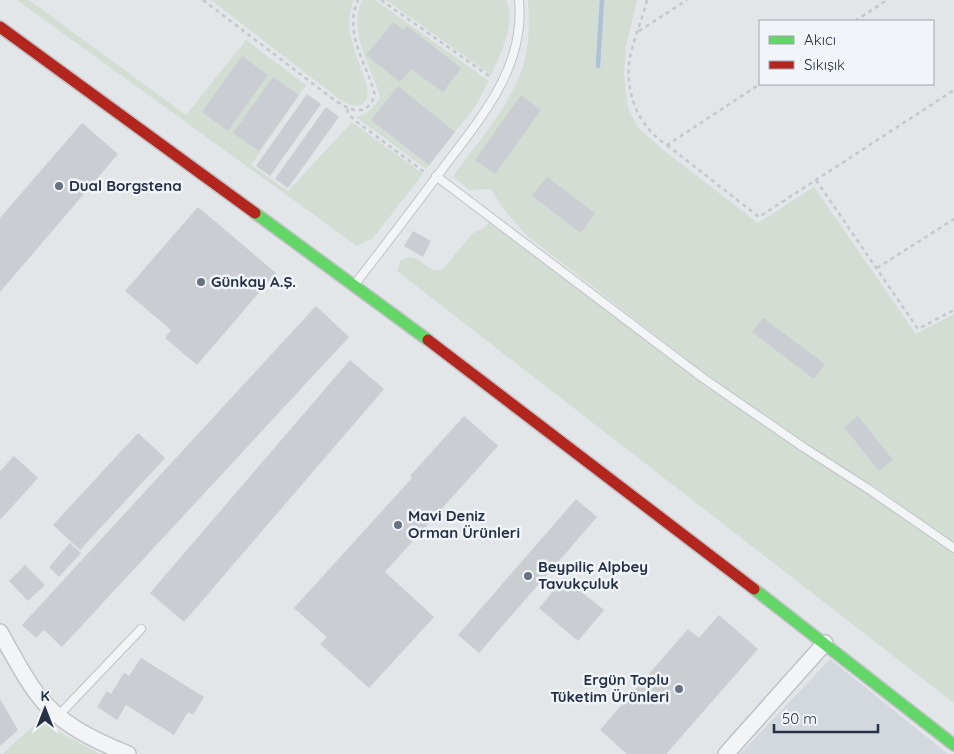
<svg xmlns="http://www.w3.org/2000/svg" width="954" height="754" font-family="Quicksand,sans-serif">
  <rect width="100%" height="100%" fill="#e3e6e9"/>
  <!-- built -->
  <path fill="#d3d7de" d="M830 659 948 754H740Z"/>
  <!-- green -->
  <g fill="#d3ddd3">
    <path d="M17 0H29L186 115 246 40 306 85 251 165 288 191 352 122 423 174 373 238 357 246Z"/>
    <path d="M211 0H354C340 28 360 60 367 87 370 106 358 109 343 102Z"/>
    <path d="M362 0H375L489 81 475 107 426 169 356 117 367 113 380 99 379 92C369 64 348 29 362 0Z"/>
    <path d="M386 0H506C517 24 501 53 491 75Z"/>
    <path d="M528 0H637L626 46 624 74 628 108 639 129 662 149 758 223 814 187 916 334 954 314V543L877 488 801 442 695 366 530 238C514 223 502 208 491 189L469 190 453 176C477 143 508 109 522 69 530 47 529 23 528 0Z"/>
    <path d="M489 222 698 379 954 552V703L397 271 400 261C419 250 420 267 435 270 438 270 441 270 443 269L473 233 485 227Z"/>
    <path d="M40 720 66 736 100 754H2Z"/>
  </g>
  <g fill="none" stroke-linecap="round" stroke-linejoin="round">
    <!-- stream -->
    <path stroke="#aec1d7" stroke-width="4.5" d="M598 66 602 0"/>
  </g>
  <!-- building -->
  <g fill="#cacdd1">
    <path d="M393 22 404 30 407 26 461 68 443 92 411 69 400 82 366 55Z"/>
    <path d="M242 56 268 75 228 131 202 112Z"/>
    <path d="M273 77 299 95 259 151 233 133Z"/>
    <path d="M398 86 455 132 429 165 371 120Z"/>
    <path d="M307 94 321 104 270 176 256 166Z"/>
    <path d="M521 95 541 110 495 174 475 160Z"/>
    <path d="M326 107 339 117 288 188 275 179Z"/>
    <path d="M82 123 118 154 0 292V218Z"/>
    <path d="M547 177 595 213 581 233 532 196Z"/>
    <path d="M198 207 276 273 197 365 165 338 171 330 125 291Z"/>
    <path d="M413 231 431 241 423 257 404 246Z"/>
    <path d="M316 306 349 337 62 647 44 630 36 638 22 625Z"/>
    <path d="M763 318 825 364 814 379 752 332Z"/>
    <path d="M350 360 384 389 184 622 150 593Z"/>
    <path d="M464 416 498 446 385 572 434 617 369 688 320 644 327 637 294 608 412 478 410 476Z"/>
    <path d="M858 416 893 460 879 471 844 427Z"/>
    <path d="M138 433 165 458 80 550 53 525Z"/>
    <path d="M14 456 38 478 0 520V471Z"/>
    <path d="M576 499 597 517 479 653 458 635Z"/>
    <path d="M70 543 81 553 59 577 49 567Z"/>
    <path d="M25 565 45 585 28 601 9 581Z"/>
    <path d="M564 578 604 610 578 641 539 608Z"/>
    <path d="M719 615 758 649 666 754H627L600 730 688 629 699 638Z"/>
    <path d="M141 658 204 697 193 715 188 712 174 735 126 705 117 720 97 707 107 691 111 694 124 673 129 676Z"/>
    <path d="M0 699 18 730 0 746Z"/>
  </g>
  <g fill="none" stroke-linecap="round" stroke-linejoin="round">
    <!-- lane casing -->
    <g stroke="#c0c2c7" stroke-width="10">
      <g id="lane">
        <path d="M436 176 703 378 803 447 870 490 954 548"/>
        <path d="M355 284C383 248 411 211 438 175 477 122 526 70 519 0"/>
        <path d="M58 716 141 629"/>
      </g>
    </g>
    <!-- street casing -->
    <g stroke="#c0c2c7" stroke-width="18">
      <g id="street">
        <path d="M0 632C12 653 23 676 38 695 59 724 96 741 128 754"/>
        <path d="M726 754 825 643"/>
      </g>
    </g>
    <!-- fast casing -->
    <g stroke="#c0c2c7" stroke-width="14">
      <g id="fast">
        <path d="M255 213 428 340"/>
        <path d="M754 589 954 745"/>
      </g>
    </g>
    <!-- jam casing -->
    <g stroke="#c0c2c7" stroke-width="14">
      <g id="jam">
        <path d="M0 27 255 213"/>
        <path d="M428 340 754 589"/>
      </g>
    </g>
    <!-- path -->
    <g stroke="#c4c7cc" stroke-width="2.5" stroke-dasharray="4 4" stroke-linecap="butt">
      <path d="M203 0 333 99C349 110 366 119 375 95 367 64 343 33 358 0"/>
      <path d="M381 0 492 78"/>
      <path d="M647 0C642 21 632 42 629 63 626 96 639 127 667 145L760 84"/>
      <path d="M855 21 887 0"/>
      <path d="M639 31 687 0"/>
      <path d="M347 109 349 115 357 122 427 174"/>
      <path d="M667 145 759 217 954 90"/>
      <path d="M816 180 918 329 954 310"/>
      <path d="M877 268 954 219"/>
    </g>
    <!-- lane -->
    <use href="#lane" stroke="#f3f4f5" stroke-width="8"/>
    <!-- street -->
    <use href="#street" stroke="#f3f4f5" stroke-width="15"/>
    <!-- fast -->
    <use href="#fast" stroke="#63d668" stroke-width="11"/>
    <!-- jam -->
    <use href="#jam" stroke="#b3261e" stroke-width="11"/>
  </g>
  <!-- markers -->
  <g fill="#69707e" stroke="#f1f4f8" stroke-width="2">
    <circle cx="59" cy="186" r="5"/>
    <circle cx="201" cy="282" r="5"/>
    <circle cx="398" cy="525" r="5"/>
    <circle cx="528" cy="576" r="5"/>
    <circle cx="679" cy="689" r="5"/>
  </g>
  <g text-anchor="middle" stroke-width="5" stroke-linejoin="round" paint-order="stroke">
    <!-- poi labels -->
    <g font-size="15" font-weight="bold" fill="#273145" stroke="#f1f4f8" text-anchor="start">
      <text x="69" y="191">Dual Borgstena</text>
      <text x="211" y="287">Günkay A.Ş.</text>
      <text x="408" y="521">Mavi Deniz<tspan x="408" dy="17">Orman Ürünleri</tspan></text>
      <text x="538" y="572">Beypiliç Alpbey<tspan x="538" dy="17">Tavukçuluk</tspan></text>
      <text x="669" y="685" text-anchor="end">Ergün Toplu<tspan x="669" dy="17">Tüketim Ürünleri</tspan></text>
    </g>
  </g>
  <!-- legend -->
  <rect x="759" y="20" width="175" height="65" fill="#f1f4f8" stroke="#a0a6b0"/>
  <rect x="769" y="36" width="25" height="8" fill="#63d668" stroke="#a0a6b0"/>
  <text x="804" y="45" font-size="15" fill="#273145">Akıcı</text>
  <rect x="769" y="61" width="25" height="8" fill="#b3261e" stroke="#a0a6b0"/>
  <text x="804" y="70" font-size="15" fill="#273145">Sıkışık</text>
  <!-- north arrow -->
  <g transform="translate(45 709)" stroke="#f1f4f8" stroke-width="4" paint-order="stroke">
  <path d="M0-4L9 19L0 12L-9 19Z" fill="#273145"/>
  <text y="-8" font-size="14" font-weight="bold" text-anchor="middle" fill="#273145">K</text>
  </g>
  <!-- scale -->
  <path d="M774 724v8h104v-8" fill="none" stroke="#273145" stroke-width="2.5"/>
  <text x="782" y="724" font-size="15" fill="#273145" stroke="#f1f4f8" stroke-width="4" paint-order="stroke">50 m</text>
</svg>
